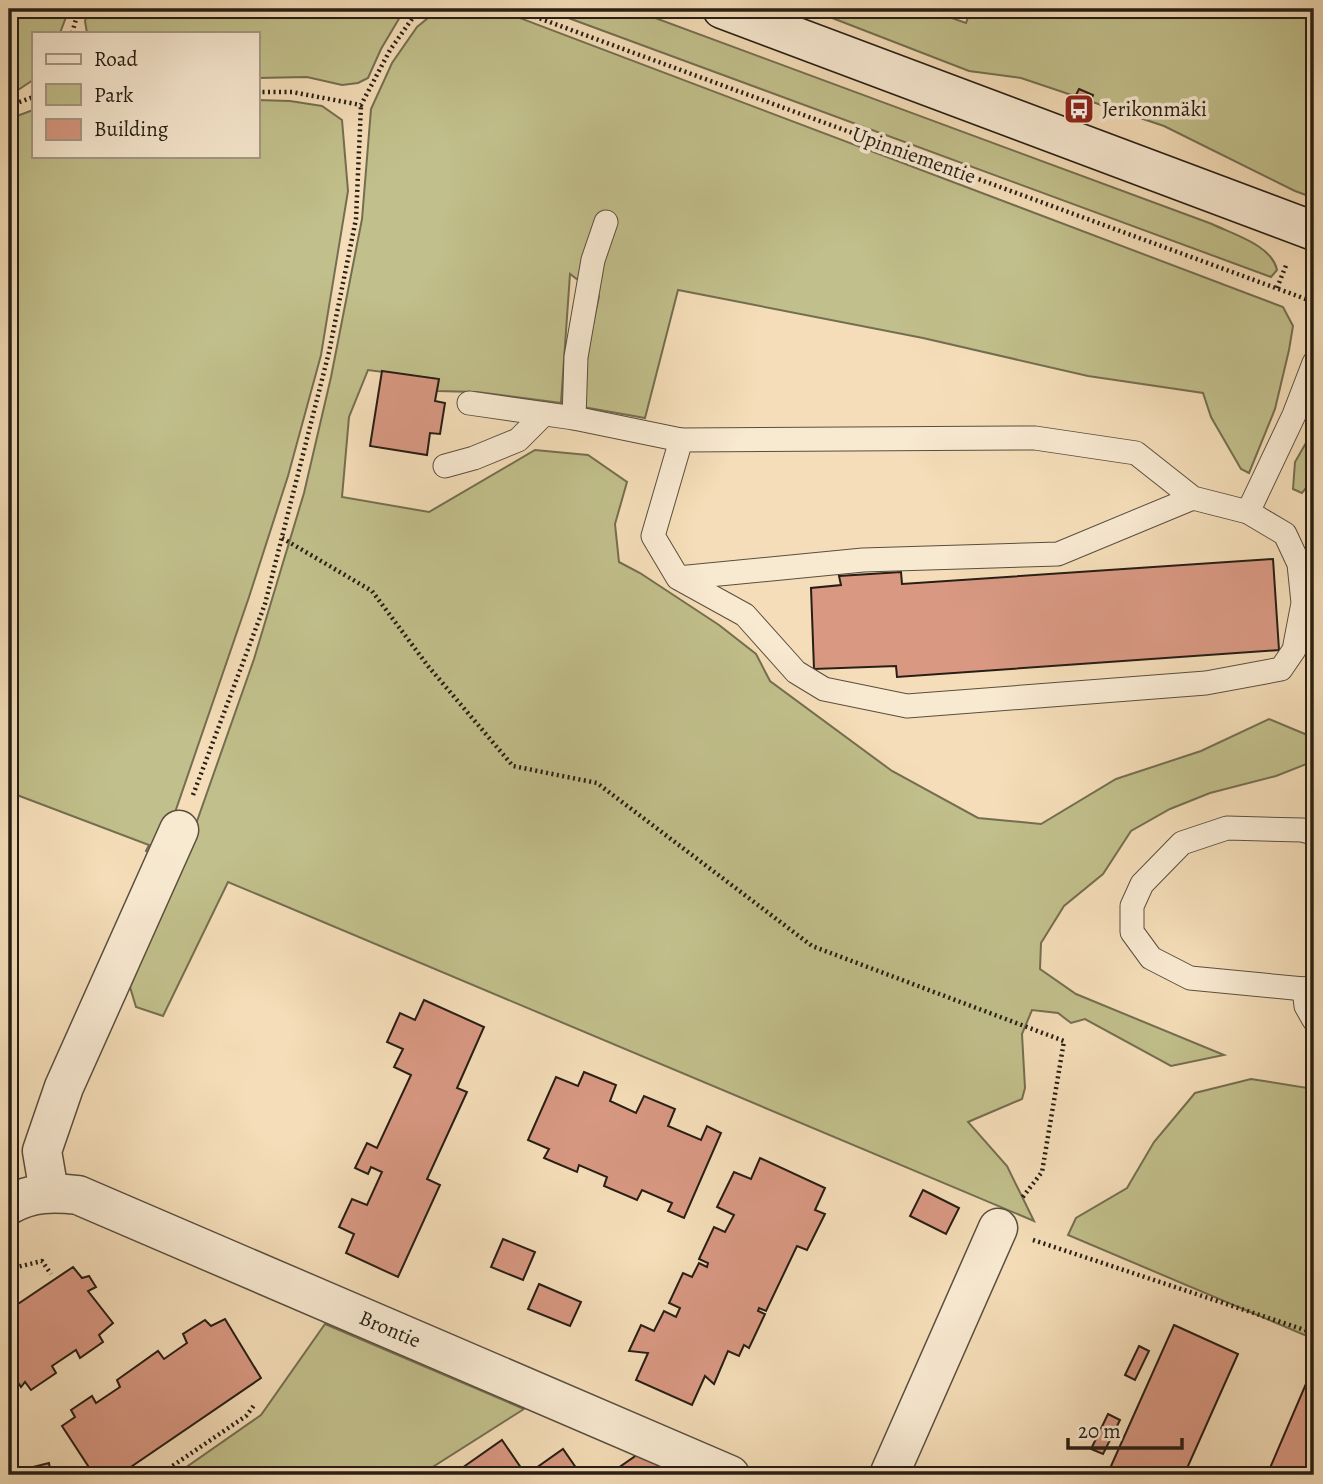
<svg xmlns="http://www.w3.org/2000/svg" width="1323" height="1484" font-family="Alegreya,serif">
  <rect width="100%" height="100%" fill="#f4ddb8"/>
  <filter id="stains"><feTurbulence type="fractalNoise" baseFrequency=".00286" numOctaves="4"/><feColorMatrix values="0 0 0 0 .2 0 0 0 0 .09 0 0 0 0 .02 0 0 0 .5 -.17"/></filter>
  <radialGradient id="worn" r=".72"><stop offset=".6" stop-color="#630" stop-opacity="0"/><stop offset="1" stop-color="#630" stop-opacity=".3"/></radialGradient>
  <!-- green -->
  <g fill="#c1bf8b" stroke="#746e50" stroke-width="2">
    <path d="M9 9H69L60 33H33V80L9 96Z"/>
    <path d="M89 9H407L400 17 381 49 368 78 358 83 342 85 307 77 257 78V33H87L85 21Z"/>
    <path d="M439 9H496L1283 307 1293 326 1289 350 1275 409 1249 473 1241 469 1211 417 1203 393 1088 376 923 338 678 290 645 418 583 407 586 356 599 296 570 274 561 403 477 392 437 391 438 379 368 370 349 417 342 497 429 512 535 450 588 455 627 482 615 524 619 562 640 573 719 625 756 654 770 681 892 771 978 818 1041 824 1116 779 1201 751 1269 719 1305 734 1314 727V761L1276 776 1210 793 1170 809 1131 831 1103 874 1064 906 1041 943 1040 969 1076 994 1224 1055 1171 1066 1085 1019 1071 1023 1058 1013 1032 1010 1022 1034 1025 1088 1022 1099 968 1122 1007 1166 1034 1221 228 882 163 1016 136 1007 130 987 183 861 254 659 304 493 331 377 362 219 371 109 392 63 417 27Z"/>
    <path d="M544 9H631L1212 224C1232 234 1272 245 1277 270L1271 277Z"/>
    <path d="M809 9H926L966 23 971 9H1314V198L1295 191 1164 126 1021 78 969 71Z"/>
    <path d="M257 100 290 101 322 106 342 120 348 191 321 355 288 476 249 597 159 859 146 851 149 845 9 792V119L33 110V156H257Z"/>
    <path d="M1314 429V477L1302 493 1293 489 1295 462Z"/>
    <path d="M1251 1079 1314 1089V1339L1068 1235 1076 1218 1127 1188 1154 1142 1195 1093Z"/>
    <path d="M325 1324 524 1409 420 1475H175L261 1415Z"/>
  </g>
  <!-- building -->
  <g fill="#d89882" stroke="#271e15" stroke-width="2">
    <path d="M1079 89 1093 95 1090 103 1075 97Z"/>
    <path d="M382 371 439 379 435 401 445 403 440 434 430 433 427 455 370 446Z"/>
    <path d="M1273 559 1279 650 897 677 896 666 814 669 811 588 841 585 839 576 901 572 902 584Z"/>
    <path d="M424 1000 484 1027 457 1088 467 1092 427 1179 440 1185 398 1277 346 1253 354 1234 339 1227 352 1199 367 1205 382 1172 371 1167 368 1174 355 1168 367 1143 377 1148 411 1075 394 1067 403 1049 387 1042 400 1013 415 1020Z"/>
    <path d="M584 1072 616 1085 610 1101 636 1113 644 1096 675 1109 668 1126 701 1140 707 1126 721 1133 684 1218 668 1211 672 1203 642 1190 637 1200 604 1186 607 1177 579 1165 577 1172 544 1158 549 1149 528 1140 556 1077 578 1086Z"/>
    <path d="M760 1158 825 1188 815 1210 825 1214 807 1250 797 1246 766 1311 759 1308 758 1311 765 1314 749 1348 744 1345 739 1356 728 1351 714 1384 705 1376 692 1405 636 1380 648 1353 629 1351 641 1325 654 1331 664 1311 676 1317 680 1308 669 1303 683 1273 692 1277 699 1263 707 1267 708 1263 699 1259 714 1227 725 1232 734 1215 717 1207 734 1172 751 1179Z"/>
    <path d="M923 1190 959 1208 946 1234 910 1216Z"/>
    <path d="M503 1239 535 1252 523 1280 491 1267Z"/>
    <path d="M73 1267 82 1278 89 1276 96 1287 88 1291 113 1323 99 1335 103 1342 80 1358 76 1350 52 1366 56 1373 31 1390 25 1382 21 1387 9 1369V1310Z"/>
    <path d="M539 1284 581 1302 570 1326 528 1309Z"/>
    <path d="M225 1319 261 1378 119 1475H94L62 1426 75 1417 71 1410 92 1396 96 1403 120 1387 117 1380 158 1351 164 1359 187 1343 183 1334 205 1320 211 1326Z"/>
    <path d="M1174 1325 1238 1354 1184 1475H1107Z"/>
    <path d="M1139 1346 1149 1351 1135 1380 1125 1375Z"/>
    <path d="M1308 1379 1314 1382V1475H1267Z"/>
    <path d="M1108 1414 1120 1420 1103 1454 1091 1449Z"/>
    <path d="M502 1440 526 1475 563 1449 581 1475H452Z"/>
    <path d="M647 1448 666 1475H608Z"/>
    <path d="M49 1463 51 1475H9V1473Z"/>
  </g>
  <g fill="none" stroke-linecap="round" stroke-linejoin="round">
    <!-- service casing -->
    <g stroke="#5a4e3e" stroke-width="25">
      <g id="service">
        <path d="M469 403 574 418 681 440"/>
        <path d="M574 418 576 357 593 260 606 222"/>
        <path d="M445 466 474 458 518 440 544 414"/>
        <path d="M1248 512 1294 415 1314 363"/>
        <path d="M678 578 863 560 1058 554 1193 498 1248 512 1285 534 1299 564 1303 603 1294 650 1281 669 1206 683 907 706 824 689 796 672 745 615 678 578 653 536 681 440 1035 438 1136 453 1193 498"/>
        <path d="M1314 833 1302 830 1227 828 1182 843 1142 884 1132 906V932L1151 958 1190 978 1304 989 1314 988"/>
        <path d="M1304 989 1306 1006 1314 1020"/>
      </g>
    </g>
    <!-- minor casing -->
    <g stroke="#5a4e3e" stroke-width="41">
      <g id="minor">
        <path d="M49 1192 42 1151 64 1087 179 830"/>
        <path d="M9 1205C31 1192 54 1192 78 1195L730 1475"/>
        <path d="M889 1475 998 1228"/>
      </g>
    </g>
    <!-- secondary casing -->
    <g stroke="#271e15" stroke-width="41">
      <path id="secondary" d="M722 9 1314 231"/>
    </g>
    <!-- path -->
    <g stroke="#271e15" stroke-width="4.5" stroke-dasharray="2 3.5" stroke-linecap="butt">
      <path d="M514 9 1314 302"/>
      <path d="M72 33 79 9"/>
      <path d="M257 92H292L361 105 390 50 419 9"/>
      <path d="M9 106 33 97"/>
      <path d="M1277 288 1287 263"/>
      <path d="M282 538 372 591 428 666 513 766 597 783 812 946 1064 1041 1042 1172 1022 1198"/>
      <path d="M193 795 265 604 329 352 356 219 361 105"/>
      <path d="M1033 1240 1314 1333"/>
      <path d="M9 1269 42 1261 51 1274"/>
      <path d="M767 1470 779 1475"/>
      <path d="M159 1475 246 1416 255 1404"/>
    </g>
    <!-- service -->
    <use href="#service" stroke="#f8e9d1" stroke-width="23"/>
    <!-- minor -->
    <use href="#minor" stroke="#f8e9d1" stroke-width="38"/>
    <!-- secondary -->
    <use href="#secondary" stroke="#f8e9d1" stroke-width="38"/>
  </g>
  <!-- icons -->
  <defs>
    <g id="bus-square" transform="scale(1.575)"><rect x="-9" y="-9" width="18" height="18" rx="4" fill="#8f2418" stroke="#f8e9d1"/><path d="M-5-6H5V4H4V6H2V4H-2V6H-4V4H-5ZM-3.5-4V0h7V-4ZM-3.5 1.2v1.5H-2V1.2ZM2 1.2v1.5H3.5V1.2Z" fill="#fff"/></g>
  </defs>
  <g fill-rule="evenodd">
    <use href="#bus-square" x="1079" y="109"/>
  </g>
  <g text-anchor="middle" stroke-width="7" stroke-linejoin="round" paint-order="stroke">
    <!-- poi labels -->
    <g font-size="21" fill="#271e15" stroke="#f8e9d1" text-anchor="start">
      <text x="1102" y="116">Jerikonmäki</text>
    </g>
    <!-- street labels -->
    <g font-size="21" fill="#271e15" stroke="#f8e9d1">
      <text transform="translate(914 155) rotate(20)" y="7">Upinniementie</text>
      <text transform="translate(390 1329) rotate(23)" y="7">Brontie</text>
    </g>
  </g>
  <!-- margin -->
  <rect width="1323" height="1484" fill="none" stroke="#f4ddb8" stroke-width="35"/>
  <rect x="10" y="10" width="1302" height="1463" fill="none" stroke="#271e15" stroke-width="3.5"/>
  <rect x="18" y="18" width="1288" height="1449" fill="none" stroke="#271e15" stroke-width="2"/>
  <!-- legend -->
  <rect x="32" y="32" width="228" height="126" fill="#f8e9d1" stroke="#a49886" stroke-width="2"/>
  <rect x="46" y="54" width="35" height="10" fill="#f8e9d1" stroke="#a49886" stroke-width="2"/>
  <text x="94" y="66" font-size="21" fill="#271e15">Road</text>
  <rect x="46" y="84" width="35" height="21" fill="#c1bf8b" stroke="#a49886" stroke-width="2"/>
  <text x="94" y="102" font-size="21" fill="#271e15">Park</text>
  <rect x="46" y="119" width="35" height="21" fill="#d89882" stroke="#a49886" stroke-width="2"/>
  <text x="94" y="136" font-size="21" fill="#271e15">Building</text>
  <!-- scale -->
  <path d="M1068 1438v10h114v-10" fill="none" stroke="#271e15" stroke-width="3.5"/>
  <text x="1078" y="1438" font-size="21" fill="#271e15" stroke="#f8e9d1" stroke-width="5" paint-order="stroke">20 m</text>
  <rect width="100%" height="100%" filter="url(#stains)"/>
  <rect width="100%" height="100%" fill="url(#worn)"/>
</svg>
